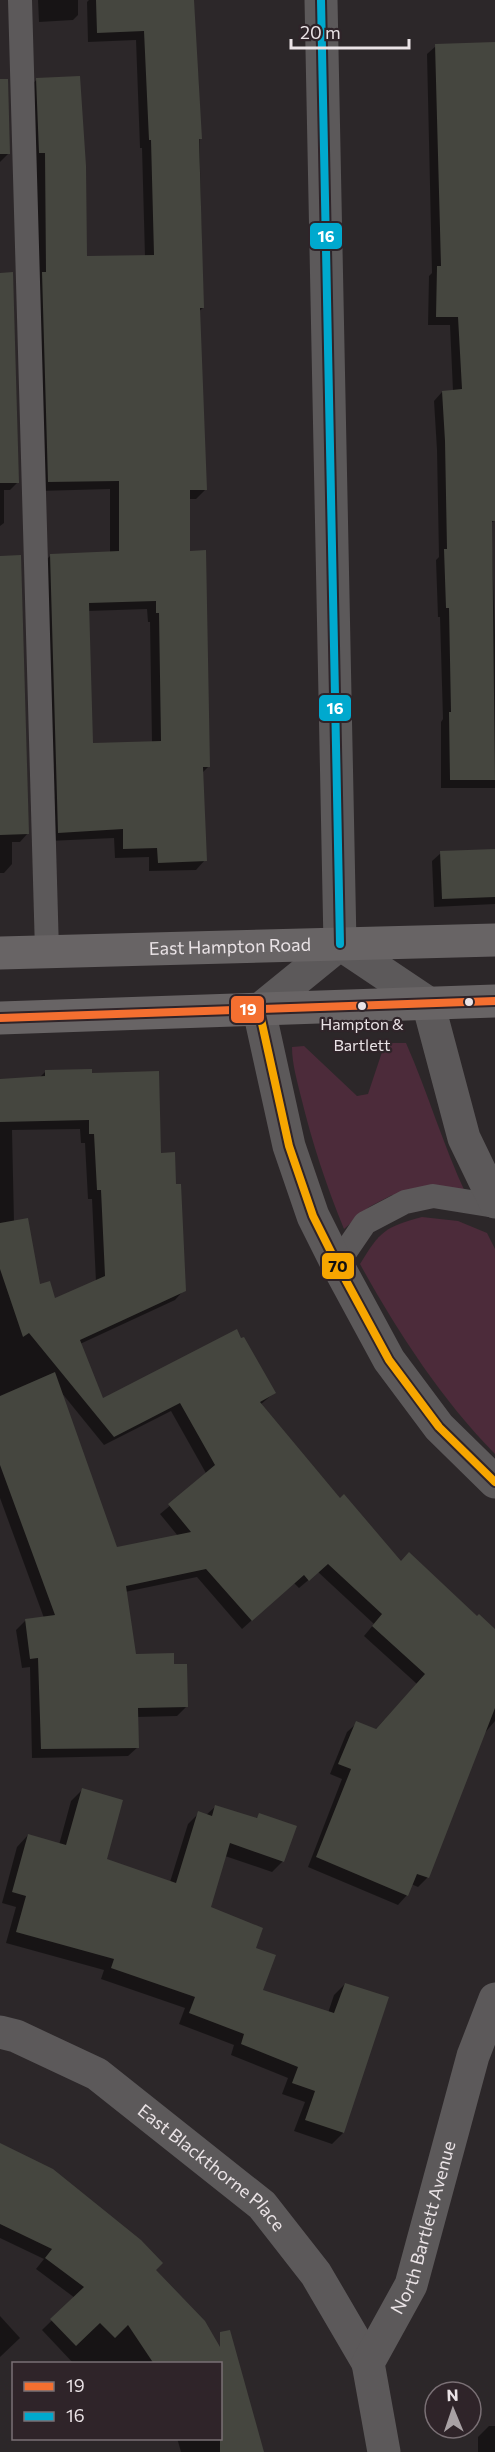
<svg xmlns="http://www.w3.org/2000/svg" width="495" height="2452" font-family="Commissioner,sans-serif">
  <rect width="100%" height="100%" fill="#2c2729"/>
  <!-- green -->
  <g fill="#4c2b3a">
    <path d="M385 1043H406C428 1093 443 1145 466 1194L392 1195 369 1207 344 1229C326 1185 312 1142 301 1097 297 1080 292 1064 292 1047L304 1046 357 1096 368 1094Z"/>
    <path d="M422 1217 458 1221 487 1233 495 1249V1454C441 1399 397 1331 360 1264 380 1231 385 1227 422 1217Z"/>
  </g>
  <!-- shadow -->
  <g fill="#0007" fill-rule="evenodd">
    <path d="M38 0H78V15L73 20 39 22Z"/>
    <path d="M89 0H193L195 74H198L203 308 198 312 205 490 196 499H188L189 552 209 766 202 773 205 860 196 870 149 871V857L115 858 114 838 49 841 41 565 51 555 110 553V489L39 491 28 89 37 79 85 258 145 257 142 148H140L136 40 88 42 87 2ZM147 609 148 622H150L152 743 91 745 88 611Z"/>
    <path d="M495 44V447L494 521 491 523 495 635V788H441V722L443 719 440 617H438L436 560 439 557 437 450 434 401 442 392 453 391 450 325H428L429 276 432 273 427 54 436 46Z"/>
    <path d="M0 81 9 153 0 162Z"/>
    <path d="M0 274 18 482 10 490H4V523L0 526Z"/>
    <path d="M0 608 28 833 20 842H12V864L4 873H0Z"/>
    <path d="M495 850V904L434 907 432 861 441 853Z"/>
    <path d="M46 1071 91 1074 160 1154 184 1290 175 1300 80 1344 102 1400 274 1393 260 1405 339 1500 400 1562 495 1631V1721L458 1764 470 1768 427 1878 418 1887 411 1884 407 1895 398 1905 308 1867 342 1779 330 1774 347 1732 357 1723 375 1730 417 1684 364 1636 374 1624 318 1572 299 1588 294 1583 242 1629 197 1577 125 1592 135 1655 173 1666 186 1707 177 1716 137 1717 138 1747 128 1756 32 1758 30 1667 22 1668 16 1630 25 1621 44 1618 0 1498V1081L39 1078ZM80 1129 81 1143H85L88 1199H92L96 1282 54 1300 39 1286 14 1222 12 1130ZM61 1392 104 1445 171 1411 207 1475 160 1514 178 1536 116 1549Z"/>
    <path d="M82 1790 105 1860 170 1882 188 1824 199 1813 206 1815 215 1807 255 1819 260 1815 283 1861 272 1872 225 1856 209 1908 254 1948 261 1991 328 2013 334 1995 345 1984 343 2133 332 2144 294 2131 305 2102 282 2094 288 2078 231 2055 234 2045 179 2024 185 2008 101 1979 104 1970 6 1943 16 1907 2 1903 17 1847 28 1835 59 1845 71 1801Z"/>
    <path d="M0 2145 154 2270 203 2322 262 2452H181L177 2438H220V2364H74L42 2330 75 2298 36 2269 44 2259 0 2238Z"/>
    <path d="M0 2316 20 2338 0 2357Z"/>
    <path d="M489 2426H495V2452H478V2437Z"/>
  </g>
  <!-- building -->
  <g fill="#45463f" fill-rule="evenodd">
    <path d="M96 0H194L202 139H199L204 308H200L207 490H190V551L206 550 210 767H203L207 861 158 863 157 848 123 849V829L58 833 50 554 119 551V481L48 482 42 272H46L45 153H39L36 78 80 76 86 166 87 256 154 255 151 140H149L144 31 97 33ZM156 601V613H159L161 741 93 743 89 603Z"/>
    <path d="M495 42V521H492L495 780H450L449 712H451L449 608H446L444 549H447L445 441 442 391 462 389 458 317H436L437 266H441L435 44Z"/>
    <path d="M0 79H8L10 154H0Z"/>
    <path d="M13 272 19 483H0V273Z"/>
    <path d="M21 555 29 834 0 835V556Z"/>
    <path d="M495 849V897L442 899 440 851Z"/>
    <path d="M92 1069V1073L159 1071 161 1153 175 1152 176 1184H181L186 1291 80 1340 103 1398 237 1329 241 1338 244 1337 276 1393 260 1402 340 1498 344 1494 401 1561 409 1552 477 1616 479 1614 495 1629V1708L429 1878 417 1874 408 1896 316 1857 351 1769 338 1764 356 1721 376 1729 425 1674 372 1626 382 1614 328 1564 309 1581 304 1575 252 1621 206 1569 126 1586 136 1654 174 1653V1664H187L188 1707 138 1708 139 1748 41 1749 38 1658 30 1659 25 1619 55 1615 0 1465V1396L55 1372 117 1547 191 1532 168 1504 215 1465 180 1403 114 1437 29 1333 23 1337 0 1269V1223L28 1218 40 1284 50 1281 55 1298 105 1276 101 1190H97L94 1134H89V1120L0 1122V1079L45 1076V1070Z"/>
    <path d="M82 1788 123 1800 107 1859 176 1883 198 1811 212 1816 215 1805 257 1818 259 1813 297 1826 284 1862 230 1843 211 1907 263 1928 256 1948 276 1955 263 1990 334 2013 345 1983 389 1997 344 2133 305 2120 315 2091 292 2083 298 2067 241 2044 244 2034 189 2013 195 1997 111 1968 114 1959 16 1932 26 1896 12 1892 28 1834 66 1845Z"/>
    <path d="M0 2143 53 2169 141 2240 163 2263 156 2270 205 2321 220 2347V2332L230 2330 264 2452H220V2364H154L128 2325 115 2338 100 2323 76 2346 50 2319 84 2287 45 2258 52 2249 0 2224Z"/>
  </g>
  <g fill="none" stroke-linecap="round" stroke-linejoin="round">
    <!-- lane -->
    <g stroke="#5c595a" stroke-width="24">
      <path d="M20 0 47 951"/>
      <path d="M337 1264 365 1223 405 1202 433 1196 495 1206"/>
    </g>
    <!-- street -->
    <g stroke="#5c595a" stroke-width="33">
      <path d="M321 0 340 944"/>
      <path d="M340 944 259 1010 289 1146 313 1216 337 1264 389 1360 439 1427 495 1482"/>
      <path d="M340 944 428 1003 464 1138 495 1202"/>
      <path id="s1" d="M0 2032 16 2036 97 2074 262 2205 316 2274 368 2363"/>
      <path id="s2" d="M384 2452 368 2363 411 2285 473 2056 495 1999"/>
    </g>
    <!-- secondary -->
    <g stroke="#686465" stroke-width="33">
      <path id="s3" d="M0 953 495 940"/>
      <path d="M0 1018 495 1001"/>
    </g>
    <!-- bus-1 casing -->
    <g stroke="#2f2429" stroke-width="12">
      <path id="bus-1" d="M0 1018 495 1001"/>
    </g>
    <!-- bus-2 casing -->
    <g stroke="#2f2429" stroke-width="12">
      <path id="bus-2" d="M321 0 340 944"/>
    </g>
    <!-- bus-3 casing -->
    <g stroke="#2f2429" stroke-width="12">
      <path id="bus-3" d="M259 1010 289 1146 313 1216 337 1264 389 1360 439 1427 495 1482"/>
    </g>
    <!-- bus-1 -->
    <use href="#bus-1" stroke="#f46f30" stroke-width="8"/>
    <!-- bus-2 -->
    <use href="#bus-2" stroke="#00a9ce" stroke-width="8"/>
    <!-- bus-3 -->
    <use href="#bus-3" stroke="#f7a600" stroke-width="8"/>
  </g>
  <!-- markers -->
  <g fill="#eae3e6" stroke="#2f2429" stroke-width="2">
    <circle cx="469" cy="1002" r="5"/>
    <circle cx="362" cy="1006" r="5"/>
  </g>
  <g text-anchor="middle" stroke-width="4.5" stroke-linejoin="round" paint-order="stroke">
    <!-- bus labels -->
    <g font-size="16" fill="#eae3e6" stroke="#2f2429">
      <text x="362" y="1030">Hampton &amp;<tspan x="362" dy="21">Bartlett</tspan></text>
    </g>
    <!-- street labels -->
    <g font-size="18" fill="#eae3e6" stroke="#2f2429">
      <text dy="6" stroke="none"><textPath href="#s3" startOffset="230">East Hampton Road</textPath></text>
      <text dy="6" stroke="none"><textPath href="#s1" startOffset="254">East Blackthorne Place</textPath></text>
      <text dy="6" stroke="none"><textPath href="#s2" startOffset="238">North Bartlett Avenue</textPath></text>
    </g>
  </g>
  <g stroke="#2f2429" stroke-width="2">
    <rect x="309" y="222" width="34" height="28" rx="6" fill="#00a9ce"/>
    <rect x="318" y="694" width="34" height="28" rx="6" fill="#00a9ce"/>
    <rect x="230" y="995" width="35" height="29" rx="6" fill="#f46f30"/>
    <rect x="321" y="1252" width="34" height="28" rx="6" fill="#f7a600"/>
  </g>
  <g font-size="16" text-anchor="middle" font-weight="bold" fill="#fff">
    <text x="326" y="242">16</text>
    <text x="335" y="714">16</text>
    <text x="248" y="1015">19</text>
  </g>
  <g font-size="16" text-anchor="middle" font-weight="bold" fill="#111">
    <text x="338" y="1272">70</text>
  </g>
  <!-- legend -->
  <rect x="12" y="2362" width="210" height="78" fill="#2f2429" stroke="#7a7075" stroke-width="1.5"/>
  <rect x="24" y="2382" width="30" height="9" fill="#f46f30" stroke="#7a7075" stroke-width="1.5"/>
  <text x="66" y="2392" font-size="18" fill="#eae3e6">19</text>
  <rect x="24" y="2412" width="30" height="9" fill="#00a9ce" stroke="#7a7075" stroke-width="1.5"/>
  <text x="66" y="2422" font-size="18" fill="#eae3e6">16</text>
  <!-- north arrow -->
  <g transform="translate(453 2410) rotate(358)"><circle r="28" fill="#2f2429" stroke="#7a7075" stroke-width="1.5"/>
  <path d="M0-4.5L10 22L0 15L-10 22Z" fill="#a8a1a4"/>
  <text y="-9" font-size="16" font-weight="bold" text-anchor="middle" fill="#eae3e6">N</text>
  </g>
  <!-- scale -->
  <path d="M291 39v9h118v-9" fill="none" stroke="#eae3e6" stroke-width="3"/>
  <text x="300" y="39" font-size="18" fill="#eae3e6" stroke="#2f2429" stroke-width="4.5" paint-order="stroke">20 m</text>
</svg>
